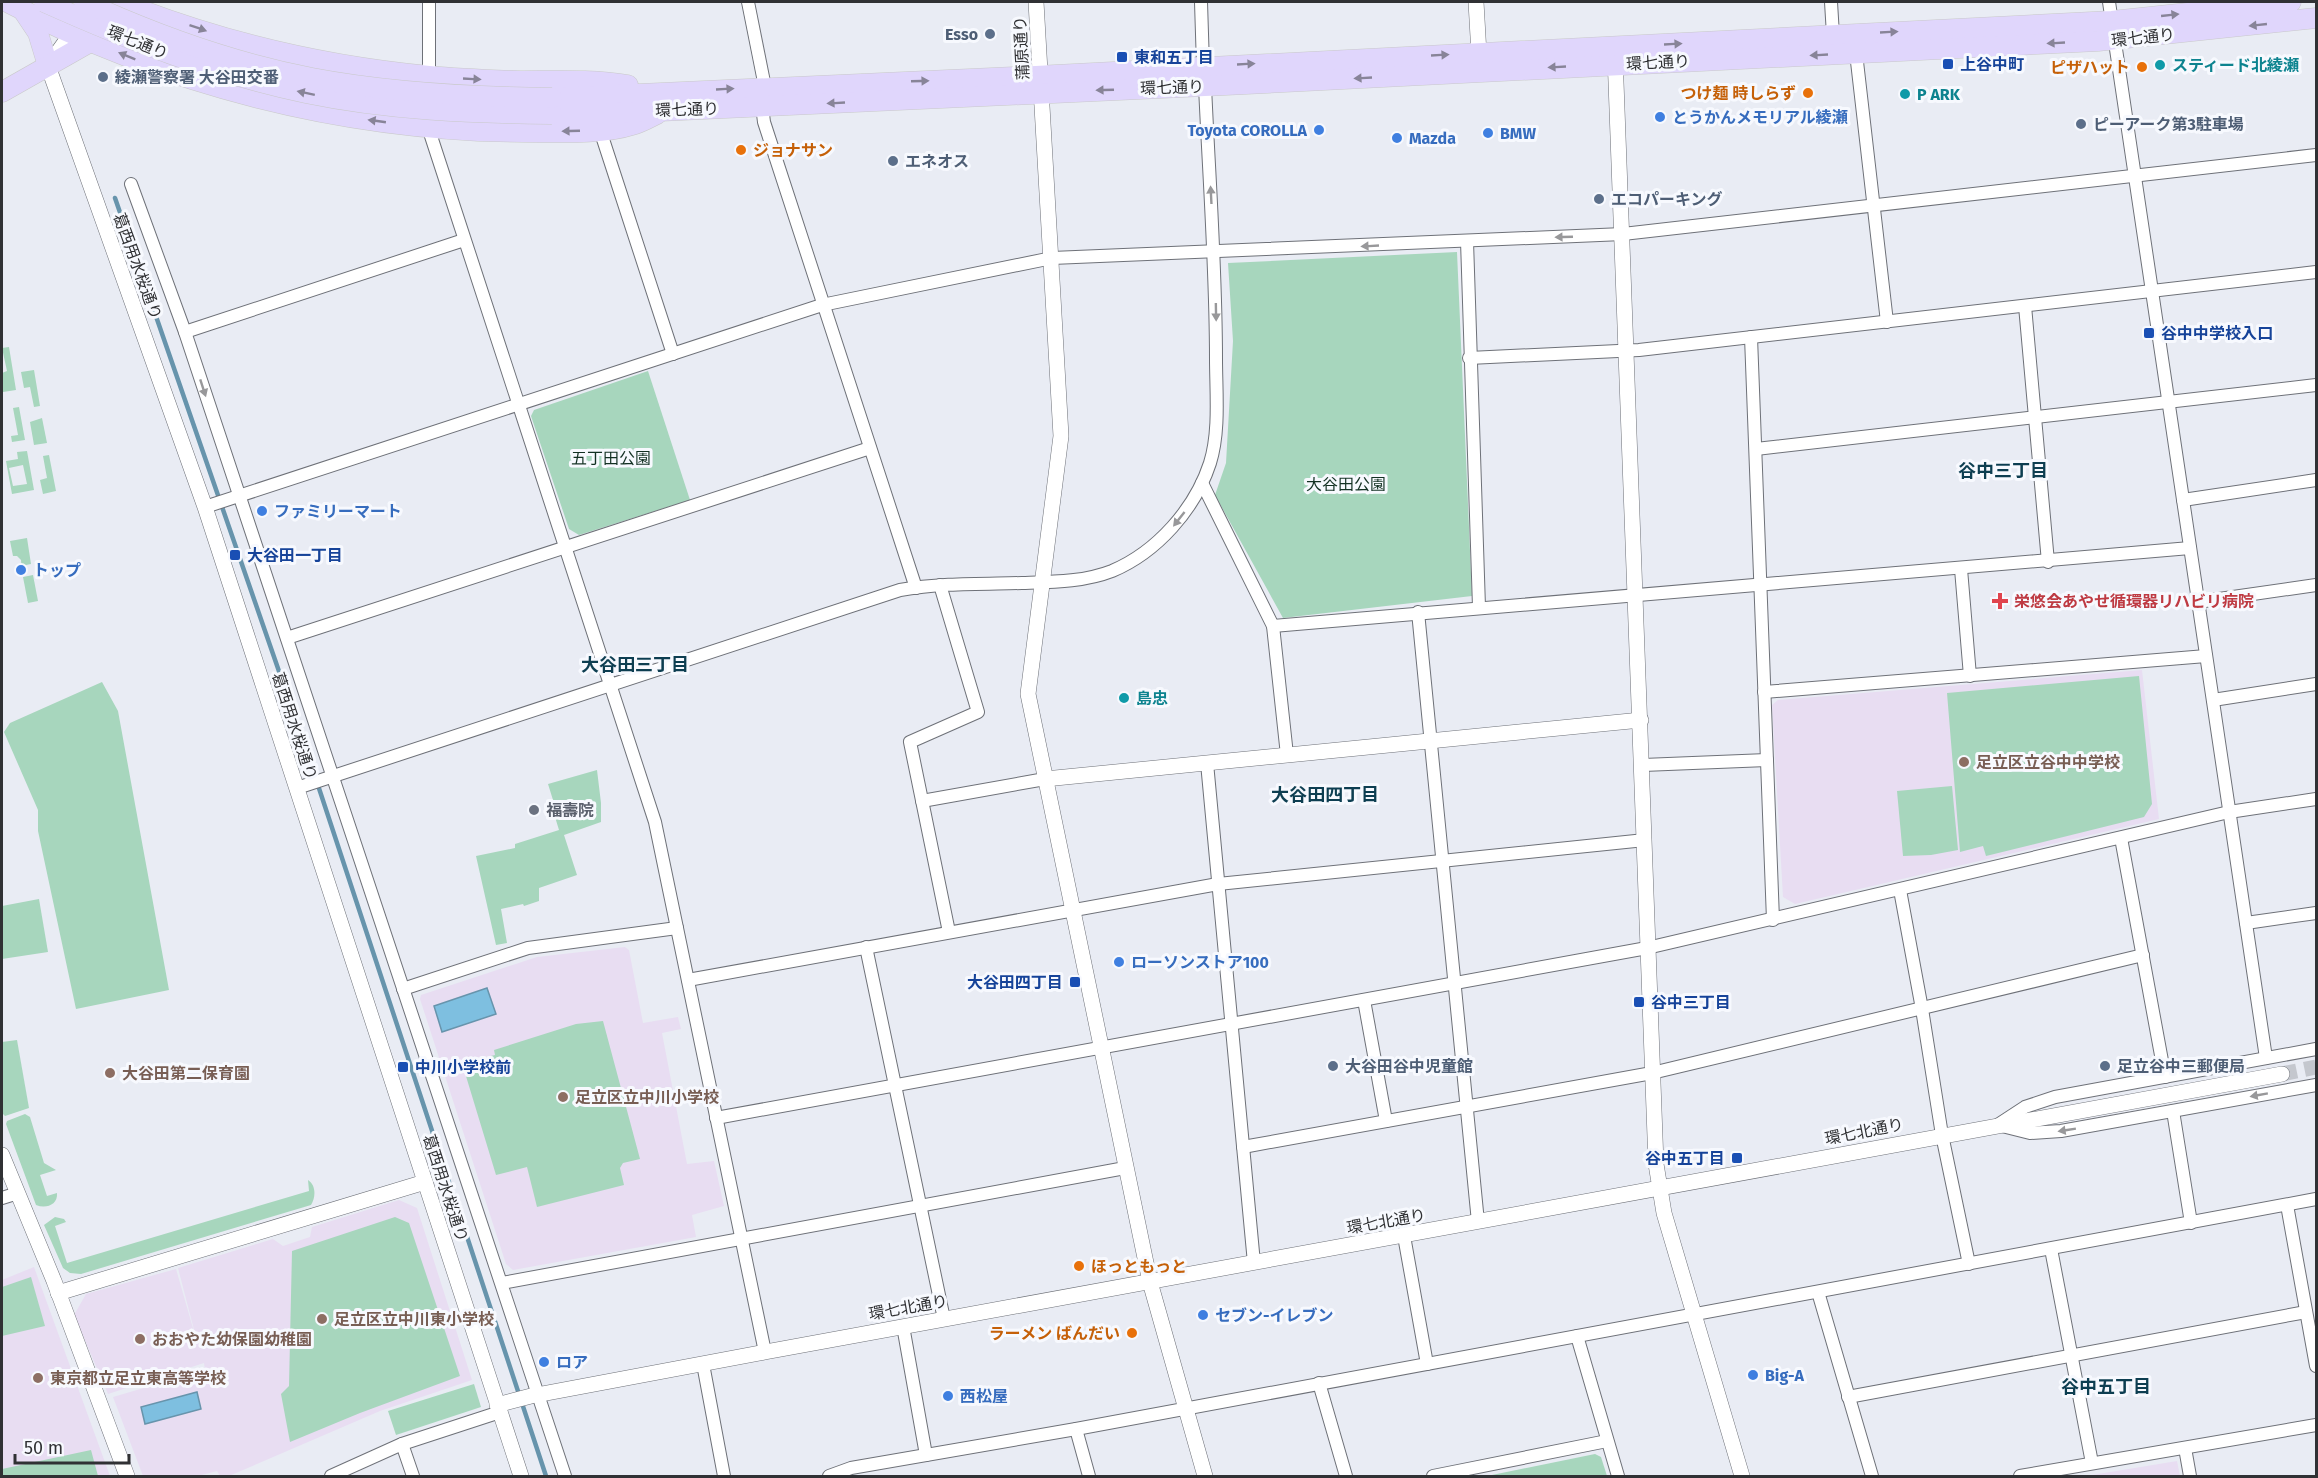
<svg xmlns="http://www.w3.org/2000/svg" width="2318" height="1478" font-family="'Fira Sans','Noto Sans JP',sans-serif">
  <rect width="100%" height="100%" fill="#e9ecf4"/>
  <!-- education -->
  <g fill="#e8ddf2">
    <path d="M2142 670 2159 819 1795 904 1783 897 1772 705 1778 700Z"/>
    <path d="M625 947 629 950 643 1023 678 1017 681 1029 662 1033 687 1164 714 1161 724 1206 692 1215 696 1237 513 1270 506 1264 420 999 421 995 537 957Z"/>
    <path d="M399 1200 417 1208 472 1380 380 1411 229 1476H220L217 1471 198 1476H143L113 1397 205 1370 204 1363 108 1394 74 1315 86 1294 176 1269 199 1349 178 1268 273 1239 283 1246 310 1237 312 1227Z"/>
    <path d="M34 1267 110 1476H2V1280Z"/>
    <path d="M2177 1461 2180 1476H2086Z"/>
  </g>
  <!-- green -->
  <g fill="#a7d6bd" fill-rule="evenodd">
    <path d="M1457 252 1472 596 1283 618 1215 495 1226 463 1233 341 1228 263Z"/>
    <path d="M9 347 16 390 3 392 2 373 7 371 2 348Z"/>
    <path d="M34 370 40 406 34 407 30 387 24 388 21 372Z"/>
    <path d="M648 371 690 500 579 535 569 529 531 416 534 410Z"/>
    <path d="M19 407 25 440 12 442 11 436 18 435 13 408Z"/>
    <path d="M42 418 47 443 34 445 30 422Z"/>
    <path d="M27 451 34 490 12 494 6 461 18 459 17 452ZM23 465 27 484 13 486 9 468Z"/>
    <path d="M49 455 56 491 43 494 40 480 47 478 43 456Z"/>
    <path d="M27 538 31 564 26 565 27 572 22 573 21 560 17 556H13L10 541Z"/>
    <path d="M33 575 38 601 28 603 23 577Z"/>
    <path d="M2139 676 2152 804 2144 817 1986 856 1983 846 1960 852 1947 693Z"/>
    <path d="M102 682 118 711 169 990 76 1009 38 831V810L4 732 10 723Z"/>
    <path d="M597 770 601 803V822L564 835 577 875 539 888V901L524 906 523 904 501 909 507 943 496 945 476 856 515 848V844L559 830 555 817 558 816 548 784Z"/>
    <path d="M1952 786 1958 850 1931 855 1903 856 1897 791Z"/>
    <path d="M39 899 48 952 2 959V906Z"/>
    <path d="M603 1021 640 1159 623 1163 620 1168 624 1185 537 1207 527 1167 496 1175 462 1063 495 1055 494 1050 576 1024Z"/>
    <path d="M17 1040 29 1108 5 1116 2 1113V1042Z"/>
    <path d="M25 1114 30 1117 44 1163 56 1170 40 1175 47 1196 57 1193C58 1205 46 1209 36 1205L6 1124 7 1121Z"/>
    <path d="M308 1180C316 1185 316 1197 311 1205L81 1274 70 1273 63 1268 44 1225 55 1217 64 1219 66 1222 55 1226 67 1263 309 1191Z"/>
    <path d="M395 1217 409 1223 460 1376 360 1413 290 1442 281 1394 289 1386 292 1251Z"/>
    <path d="M31 1277 45 1326 2 1336V1287Z"/>
    <path d="M474 1384 481 1407 396 1435 388 1411Z"/>
    <path d="M91 1450 98 1476H2V1469Z"/>
    <path d="M1595 1454 1601 1457 1607 1476H1487Z"/>
  </g>
  <!-- water -->
  <g fill="#7ebfe0" stroke="#6794ac" stroke-width="1.5">
    <path d="M487 988 496 1014 442 1032 434 1006Z"/>
    <path d="M197 1392 201 1409 145 1424 141 1407Z"/>
  </g>
  <g fill="none" stroke-linecap="round" stroke-linejoin="round">
    <!-- stream -->
    <path stroke="#6794ac" stroke-width="4.5" d="M115 198 308 755 546 1476"/>
    <!-- tertiary-tunnel -->
    <path stroke="#c4c7ce" stroke-width="15" stroke-dasharray="15 8" stroke-linecap="butt" d="M2282 1074 2316 1067"/>
    <!-- minor casing -->
    <g stroke="#6e7178" stroke-width="14">
      <g id="minor">
        <path d="M748 2 765 87"/>
        <path d="M1201 2 1203 66"/>
        <path d="M1831 2 1833 35"/>
        <path d="M2109 2 2266 1058"/>
        <path d="M1856 53 1887 322"/>
        <path d="M429 76V2"/>
        <path d="M762 106 764 122 916 588"/>
        <path d="M428 127 655 822 765 1352"/>
        <path d="M600 130 673 354"/>
        <path d="M131 184 185 332 565 1476"/>
        <path d="M1467 241 1479 607"/>
        <path d="M2025 306 2048 562"/>
        <path d="M185 332 464 240"/>
        <path d="M1751 337 1773 920"/>
        <path d="M1469 358 1639 350 2316 272"/>
        <path d="M1756 449 2316 385"/>
        <path d="M1202 483 1273 626 1287 755"/>
        <path d="M2183 500 2316 480"/>
        <path d="M205 507 822 305 1052 258 1623 234 2316 155"/>
        <path d="M1961 569 1970 676"/>
        <path d="M940 585 978 712 910 742 949 932"/>
        <path d="M2198 602 2316 585"/>
        <path d="M1418 612 1478 1222"/>
        <path d="M1273 626 2190 548"/>
        <path d="M287 638 870 448"/>
        <path d="M1764 692 2206 656"/>
        <path d="M2213 700 2316 684"/>
        <path d="M1207 763 1254 1263"/>
        <path d="M1643 765 1767 760"/>
        <path d="M297 788 900 590C940 583 981 584 1022 583 1052 582 1084 582 1112 571 1157 552 1195 509 1210 463 1220 431 1216 392 1216 359 1216 268 1209 177 1205 86"/>
        <path d="M922 801 1045 779"/>
        <path d="M2121 838 2165 1077"/>
        <path d="M1900 890 1922 1009 1942 1135 1969 1264"/>
        <path d="M2246 923 2316 913"/>
        <path d="M866 947 944 1319"/>
        <path d="M688 980 1218 884 1645 840"/>
        <path d="M403 989 528 948 677 928"/>
        <path d="M1364 1000 1386 1121"/>
        <path d="M2173 1111 2191 1223"/>
        <path d="M716 1118 1647 948 2229 812 2316 799"/>
        <path d="M1999 1124 2025 1107 2055 1097 2316 1049"/>
        <path d="M2002 1126 2030 1133 2061 1131 2316 1085"/>
        <path d="M1243 1147 1652 1073 2143 955"/>
        <path d="M2 1198 18 1193"/>
        <path d="M2287 1205 2316 1366"/>
        <path d="M1404 1236 1427 1364"/>
        <path d="M2051 1249 2092 1463"/>
        <path d="M502 1283 1125 1168"/>
        <path d="M1818 1292 1872 1476"/>
        <path d="M903 1326 926 1455"/>
        <path d="M1577 1336 1618 1476"/>
        <path d="M703 1364 724 1476"/>
        <path d="M1319 1383 1346 1476"/>
        <path d="M1848 1397 2306 1312"/>
        <path d="M1076 1429 1089 1476"/>
        <path d="M402 1444 413 1476"/>
        <path d="M2185 1448 2190 1476"/>
        <path d="M331 1476 402 1444 500 1412"/>
        <path d="M829 1476 851 1468 1076 1429 2316 1199"/>
        <path d="M1433 1476 1607 1441"/>
        <path d="M2020 1476 2316 1425"/>
      </g>
    </g>
    <!-- tertiary casing -->
    <g stroke="#6e7178" stroke-width="16">
      <g id="tertiary">
        <path d="M1036 2 1061 436 1028 694 1150 1282 1205 1476"/>
        <path d="M1476 2 1479 54"/>
        <path d="M78 24 48 66 205 507 521 1476"/>
        <path d="M1615 55 1656 1164 1664 1213 1742 1476"/>
        <path d="M1045 779 1641 720"/>
        <path d="M2 1155 54 1281 127 1476"/>
        <path d="M58 1293 425 1182"/>
        <path d="M497 1405 531 1396 765 1352 2282 1074"/>
      </g>
    </g>
    <!-- primary casing -->
    <g stroke="#c9c9ca" stroke-width="21">
      <g id="primary">
        <path d="M7 2C164 85 345 131 523 132 556 132 601 135 632 125 641 123 649 118 657 114"/>
        <path d="M120 2C218 41 323 66 429 76 459 79 489 80 520 81 556 81 592 79 628 85"/>
        <path d="M24 12 38 33 48 66"/>
        <path d="M2 92 99 37"/>
        <path d="M552 98 1014 77 2112 21 2291 2"/>
        <path d="M552 114H595L1205 86 2098 41 2316 18"/>
      </g>
    </g>
    <!-- minor -->
    <use href="#minor" stroke="#fff" stroke-width="12"/>
    <!-- tertiary -->
    <use href="#tertiary" stroke="#fff" stroke-width="15"/>
    <!-- primary -->
    <use href="#primary" stroke="#e0d6fc" stroke-width="20"/>
    <!-- primary-bridge casing -->
    <g stroke="#c9c9ca" stroke-width="21" stroke-linecap="butt">
      <g id="primary-bridge">
        <path d="M44 2C129 40 215 74 306 93 387 110 470 113 552 114"/>
        <path d="M84 2C156 35 234 63 312 78 391 93 472 97 552 98"/>
      </g>
    </g>
    <!-- primary-bridge -->
    <use href="#primary-bridge" stroke="#e0d6fc" stroke-width="20"/>
  </g>
  <!-- one-way arrows -->
  <defs><path id="oneway-solid" d="M-6-.8H1V-3.2L6.5 0L1 3.2V.8H-6Z" transform="scale(1.5)"/></defs>
  <g fill="#888498">
    <use href="#oneway-solid" transform="translate(2170 15) rotate(-6)"/>
    <use href="#oneway-solid" transform="translate(2258 25) rotate(174)"/>
    <use href="#oneway-solid" transform="translate(198 28) rotate(19)"/>
    <use href="#oneway-solid" transform="translate(1889 32) rotate(-3)"/>
    <use href="#oneway-solid" transform="translate(2056 43) rotate(177)"/>
    <use href="#oneway-solid" transform="translate(1673 44) rotate(-3)"/>
    <use href="#oneway-solid" transform="translate(1440 55) rotate(-3)"/>
    <use href="#oneway-solid" transform="translate(1819 55) rotate(177)"/>
    <use href="#oneway-solid" transform="translate(127 56) rotate(-158)"/>
    <use href="#oneway-solid" transform="translate(1246 64) rotate(-3)"/>
    <use href="#oneway-solid" transform="translate(1557 67) rotate(177)"/>
    <use href="#oneway-solid" transform="translate(1363 78) rotate(177)"/>
    <use href="#oneway-solid" transform="translate(472 79) rotate(3)"/>
    <use href="#oneway-solid" transform="translate(920 81) rotate(-2)"/>
    <use href="#oneway-solid" transform="translate(725 89) rotate(-3)"/>
    <use href="#oneway-solid" transform="translate(1105 90) rotate(178)"/>
    <use href="#oneway-solid" transform="translate(306 93) rotate(-168)"/>
    <use href="#oneway-solid" transform="translate(836 103) rotate(177)"/>
    <use href="#oneway-solid" transform="translate(377 121) rotate(-172)"/>
    <use href="#oneway-solid" transform="translate(571 131) rotate(178)"/>
  </g>
  <g fill="#98989a">
    <use href="#oneway-solid" transform="translate(1211 195) rotate(-93)"/>
    <use href="#oneway-solid" transform="translate(1564 237) rotate(178)"/>
    <use href="#oneway-solid" transform="translate(1370 246) rotate(177)"/>
    <use href="#oneway-solid" transform="translate(1216 312) rotate(89)"/>
    <use href="#oneway-solid" transform="translate(203 388) rotate(72)"/>
    <use href="#oneway-solid" transform="translate(1179 519) rotate(128)"/>
    <use href="#oneway-solid" transform="translate(2259 1095) rotate(170)"/>
    <use href="#oneway-solid" transform="translate(2067 1130) rotate(171)"/>
  </g>
  <!-- markers -->
  <g fill="#5c6f8a" stroke="#f7f9fe" stroke-width="2">
    <circle cx="990" cy="34" r="6"/>
    <circle cx="103" cy="77" r="6"/>
    <circle cx="2081" cy="124" r="6"/>
    <circle cx="893" cy="161" r="6"/>
    <circle cx="1599" cy="199" r="6"/>
    <circle cx="1333" cy="1066" r="6"/>
    <circle cx="2105" cy="1066" r="6"/>
  </g>
  <g fill="#1a4fb4" stroke="#f7f9fe" stroke-width="2">
    <rect x="1116" y="51" width="12" height="12" rx="3"/>
    <rect x="1942" y="58" width="12" height="12" rx="3"/>
    <rect x="2143" y="327" width="12" height="12" rx="3"/>
    <rect x="229" y="549" width="12" height="12" rx="3"/>
    <rect x="1069" y="976" width="12" height="12" rx="3"/>
    <rect x="1633" y="996" width="12" height="12" rx="3"/>
    <rect x="397" y="1061" width="12" height="12" rx="3"/>
    <rect x="1731" y="1152" width="12" height="12" rx="3"/>
  </g>
  <g fill="#0f9aa8" stroke="#f7f9fe" stroke-width="2">
    <circle cx="2160" cy="65" r="6"/>
    <circle cx="1905" cy="94" r="6"/>
    <circle cx="1124" cy="698" r="6"/>
  </g>
  <g fill="#e8710a" stroke="#f7f9fe" stroke-width="2">
    <circle cx="2142" cy="67" r="6"/>
    <circle cx="1808" cy="93" r="6"/>
    <circle cx="741" cy="150" r="6"/>
    <circle cx="1079" cy="1266" r="6"/>
    <circle cx="1132" cy="1333" r="6"/>
  </g>
  <g fill="#3f7fe0" stroke="#f7f9fe" stroke-width="2">
    <circle cx="1660" cy="117" r="6"/>
    <circle cx="1319" cy="130" r="6"/>
    <circle cx="1488" cy="133" r="6"/>
    <circle cx="1397" cy="138" r="6"/>
    <circle cx="262" cy="511" r="6"/>
    <circle cx="21" cy="570" r="6"/>
    <circle cx="1119" cy="962" r="6"/>
    <circle cx="1203" cy="1315" r="6"/>
    <circle cx="544" cy="1362" r="6"/>
    <circle cx="1753" cy="1375" r="6"/>
    <circle cx="948" cy="1396" r="6"/>
  </g>
  <path fill="#e0444e" stroke="#f7f9fe" stroke-width="2" d="M1997 592h6v6h6v6h-6v6h-6v-6h-6v-6h6z"/>
  <g fill="#8d6e63" stroke="#f7f9fe" stroke-width="2">
    <circle cx="1964" cy="762" r="6"/>
    <circle cx="110" cy="1073" r="6"/>
    <circle cx="563" cy="1097" r="6"/>
    <circle cx="322" cy="1319" r="6"/>
    <circle cx="140" cy="1339" r="6"/>
    <circle cx="38" cy="1378" r="6"/>
  </g>
  <circle fill="#6b7280" stroke="#f7f9fe" stroke-width="2" cx="534" cy="810" r="6"/>
  <g text-anchor="middle" stroke-width="6" stroke-linejoin="round" paint-order="stroke">
    <!-- service labels -->
    <g font-size="16" font-weight="bold" fill="#4e5e75" stroke="#f7f9fe" text-anchor="start">
      <text x="978" y="40" text-anchor="end">Esso</text>
      <text x="115" y="83">綾瀬警察署 大谷田交番</text>
      <text x="2093" y="130">ピーアーク第3駐車場</text>
      <text x="905" y="167">エネオス</text>
      <text x="1611" y="205">エコパーキング</text>
      <text x="1345" y="1072">大谷田谷中児童館</text>
      <text x="2117" y="1072">足立谷中三郵便局</text>
    </g>
    <!-- street labels -->
    <g font-size="16" fill="#303134" stroke="#f7f9fe">
      <text transform="translate(2143 37) rotate(-6)" y="6">環七通り</text>
      <text transform="translate(138 42) rotate(22)" y="6">環七通り</text>
      <text transform="translate(1021 48) rotate(-93)" y="6">蒲原通り</text>
      <text transform="translate(1658 62) rotate(-3)" y="6">環七通り</text>
      <text transform="translate(1172 87) rotate(-2)" y="6">環七通り</text>
      <text transform="translate(687 109) rotate(-2)" y="6">環七通り</text>
      <text transform="translate(138 266) rotate(70)" y="6">葛西用水桜通り</text>
      <text transform="translate(295 726) rotate(72)" y="6">葛西用水桜通り</text>
      <text transform="translate(1864 1131) rotate(-11)" y="6">環七北通り</text>
      <text transform="translate(446 1188) rotate(72)" y="6">葛西用水桜通り</text>
      <text transform="translate(1386 1221) rotate(-10)" y="6">環七北通り</text>
      <text transform="translate(908 1307) rotate(-10)" y="6">環七北通り</text>
    </g>
    <!-- transit labels -->
    <g font-size="16" font-weight="bold" fill="#164399" stroke="#f7f9fe" text-anchor="start">
      <text x="1134" y="63">東和五丁目</text>
      <text x="1960" y="70">上谷中町</text>
      <text x="2161" y="339">谷中中学校入口</text>
      <text x="247" y="561">大谷田一丁目</text>
      <text x="1063" y="988" text-anchor="end">大谷田四丁目</text>
      <text x="1651" y="1008">谷中三丁目</text>
      <text x="415" y="1073">中川小学校前</text>
      <text x="1725" y="1164" text-anchor="end">谷中五丁目</text>
    </g>
    <!-- culture labels -->
    <g font-size="16" font-weight="bold" fill="#0d838f" stroke="#f7f9fe" text-anchor="start">
      <text x="2172" y="71">スティード北綾瀬</text>
      <text x="1917" y="100">P ARK</text>
      <text x="1136" y="704">島忠</text>
    </g>
    <!-- food labels -->
    <g font-size="16" font-weight="bold" fill="#c56008" stroke="#f7f9fe" text-anchor="end">
      <text x="2130" y="73">ピザハット</text>
      <text x="1796" y="99">つけ麺 時しらず</text>
      <text x="753" y="156" text-anchor="start">ジョナサン</text>
      <text x="1091" y="1272" text-anchor="start">ほっともっと</text>
      <text x="1120" y="1339">ラーメン ばんだい</text>
    </g>
    <!-- shop labels -->
    <g font-size="16" font-weight="bold" fill="#366cbe" stroke="#f7f9fe" text-anchor="start">
      <text x="1672" y="123">とうかんメモリアル綾瀬</text>
      <text x="1307" y="136" text-anchor="end">Toyota COROLLA</text>
      <text x="1500" y="139">BMW</text>
      <text x="1409" y="144">Mazda</text>
      <text x="274" y="517">ファミリーマート</text>
      <text x="33" y="576">トップ</text>
      <text x="1131" y="968">ローソンストア100</text>
      <text x="1215" y="1321">セブン-イレブン</text>
      <text x="556" y="1368">ロア</text>
      <text x="1765" y="1381">Big-A</text>
      <text x="960" y="1402">西松屋</text>
    </g>
    <!-- park labels -->
    <g font-size="16" fill="#133123" stroke="#f7f9fe">
      <text x="611" y="464">五丁田公園</text>
      <text x="1346" y="490">大谷田公園</text>
    </g>
    <!-- health labels -->
    <g font-size="16" font-weight="bold" fill="#be3a42" stroke="#f7f9fe" text-anchor="start">
      <text x="2014" y="607">栄悠会あやせ循環器リハビリ病院</text>
    </g>
    <!-- education labels -->
    <g font-size="16" font-weight="bold" fill="#785e54" stroke="#f7f9fe" text-anchor="start">
      <text x="1976" y="768">足立区立谷中中学校</text>
      <text x="122" y="1079">大谷田第二保育園</text>
      <text x="575" y="1103">足立区立中川小学校</text>
      <text x="334" y="1325">足立区立中川東小学校</text>
      <text x="152" y="1345">おおやた幼保園幼稚園</text>
      <text x="50" y="1384">東京都立足立東高等学校</text>
    </g>
    <!-- worship labels -->
    <g font-size="16" font-weight="bold" fill="#5b616d" stroke="#f7f9fe" text-anchor="start">
      <text x="546" y="816">福壽院</text>
    </g>
    <!-- neighbourhood labels -->
    <g font-size="18" font-weight="bold" fill="#0d3e51" stroke="#f7f9fe">
      <text x="2003" y="477">谷中三丁目</text>
      <text x="635" y="671">大谷田三丁目</text>
      <text x="1325" y="801">大谷田四丁目</text>
      <text x="2106" y="1393">谷中五丁目</text>
    </g>
  </g>
  <!-- border -->
  <rect width="2318" height="1478" fill="none" stroke="#303134" stroke-width="6"/>
  <!-- scale -->
  <path d="M15 1454v9h114v-9" fill="none" stroke="#303134" stroke-width="3"/>
  <text x="24" y="1454" font-size="18" fill="#303134" stroke="#f7f9fe" stroke-width="4.5" paint-order="stroke">50 m</text>
</svg>
